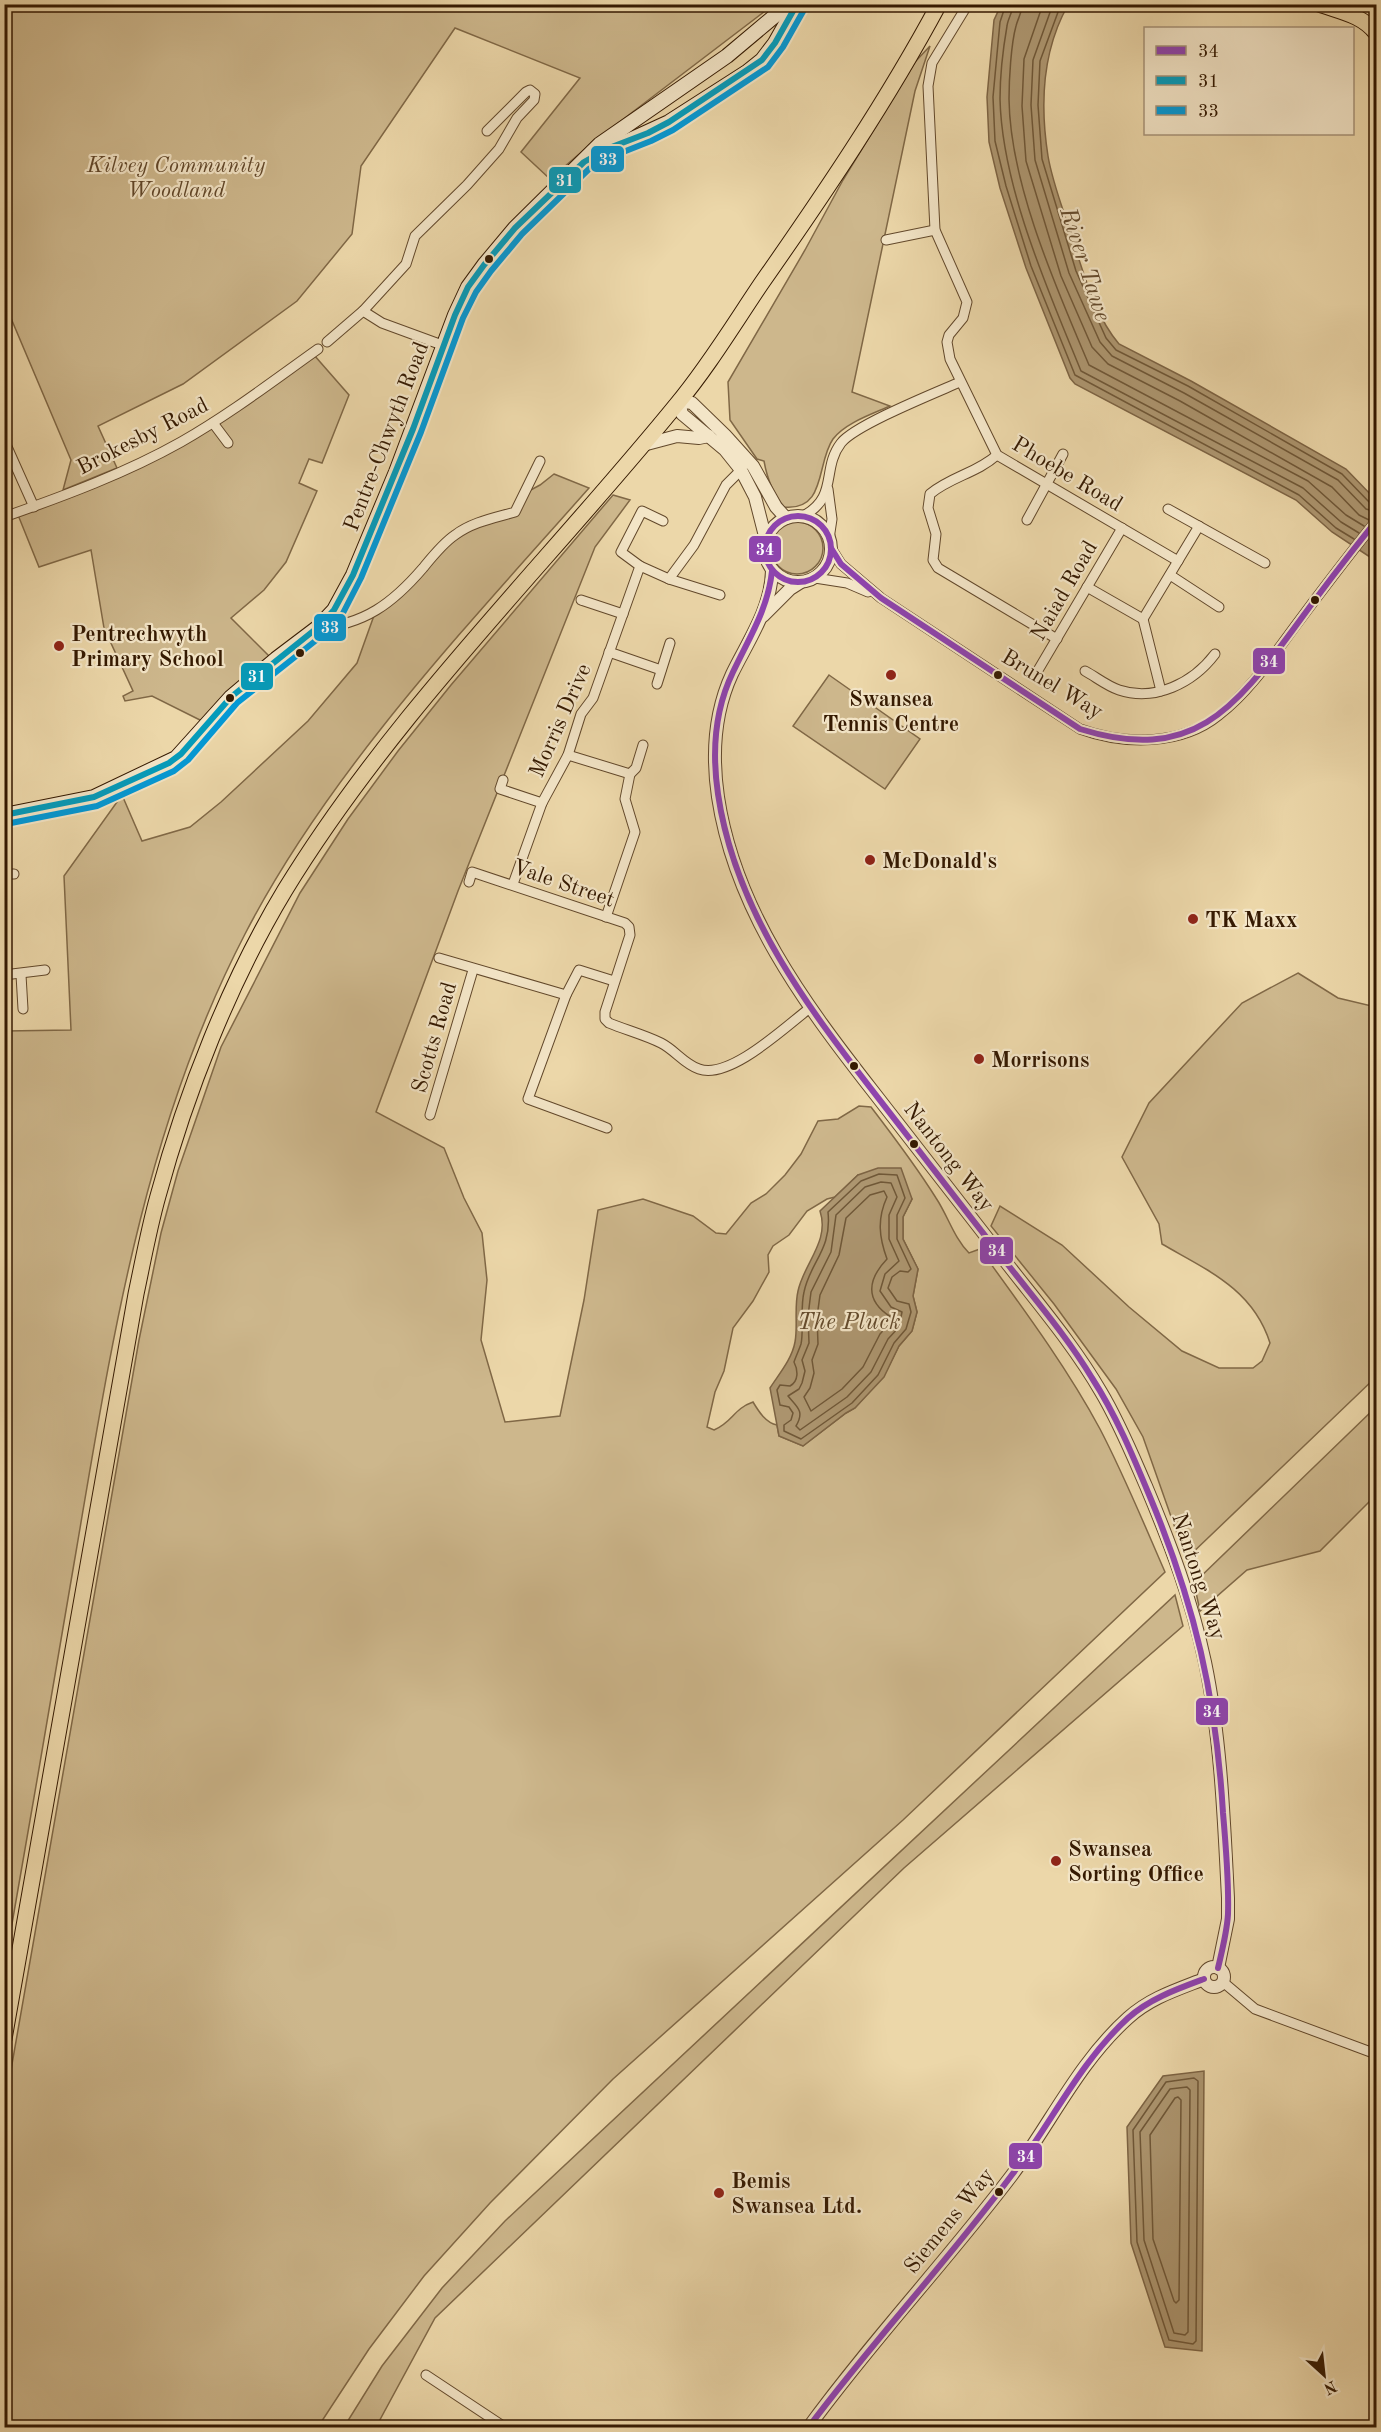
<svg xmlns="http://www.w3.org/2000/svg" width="1381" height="2432" font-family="'Old Standard TT',serif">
  <rect width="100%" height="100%" fill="#ecd7a9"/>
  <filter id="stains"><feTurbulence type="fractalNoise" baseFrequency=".00333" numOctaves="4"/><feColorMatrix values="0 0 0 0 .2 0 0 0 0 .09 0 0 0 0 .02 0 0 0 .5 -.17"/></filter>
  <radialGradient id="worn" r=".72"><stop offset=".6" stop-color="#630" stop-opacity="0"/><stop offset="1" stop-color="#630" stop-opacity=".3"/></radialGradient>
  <!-- green -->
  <g fill="#cdb78c" stroke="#806846" stroke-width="1.5" fill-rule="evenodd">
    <path d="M5 5H773L592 143 550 179 521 152 580 78 455 28 361 166 352 234 297 301 183 384 98 426 117 468 63 490 71 460 5 304Z"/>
    <path d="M930 46 915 91 852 392 890 406C872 414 845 423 833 439 816 463 827 511 784 507 772 493 767 478 764 461L757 459 730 420 728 382 805 250 843 180 915 62Z"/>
    <path d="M314 355 349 395 322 463 309 459 299 483 317 491 286 562 264 590 231 618 269 656 202 721 152 696 125 701 123 696 133 691 104 628 91 550 39 567 18 515 183 444Z"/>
    <path d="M554 474 589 488C468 625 329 771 245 934 145 1127 113 1334 77 1546 54 1685 29 1825 5 1964V1031L71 1030 64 876 122 795 142 841 190 827 221 802 308 721 357 663 376 610 452 536 515 512 525 493 540 485Z"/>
    <path d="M613 495 630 500 595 547 458 891 376 1112 444 1148 464 1198 482 1233 487 1280 481 1340 505 1422 560 1416 584 1300 598 1210 643 1199 693 1216 716 1233 726 1234 751 1203 766 1194 785 1175 801 1154 818 1121 838 1119 859 1106 871 1107C894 1137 916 1166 936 1198 948 1216 954 1238 969 1253L980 1249C1022 1307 1066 1366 1100 1429 1124 1475 1144 1524 1165 1572L903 1820 613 2079 490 2203 424 2276 369 2349 318 2427 5 2428V2104L139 1340 161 1233 178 1171 221 1047 300 893 348 819 398 751 451 685ZM858 1175 912 1199 903 1217V1239L918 1269 913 1296 917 1312 912 1331 899 1346 884 1375 855 1408 846 1413 803 1446 779 1436 777 1425C766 1423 759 1412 753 1402 733 1409 733 1422 714 1430L707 1427 715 1392 724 1371 733 1328 753 1301 769 1272 768 1255 773 1246 789 1235 807 1211 827 1199 835 1197Z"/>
    <circle cx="797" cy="548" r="26"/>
    <path d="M829 675 920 739 885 789 793 726Z"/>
    <path d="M1298 973 1338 998 1376 1007V1377L1186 1559 1143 1437 1116 1389 1054 1304 991 1226 1000 1206 1062 1245 1129 1307 1182 1351 1219 1368H1253L1262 1361 1270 1343C1253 1289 1207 1270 1162 1244L1159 1224 1122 1157 1149 1103 1242 1003Z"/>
    <path d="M1376 1407V1495L1320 1551 1247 1570 1200 1611 1194 1583Z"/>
    <path d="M1175 1595 1183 1626 904 1868 435 2318 376 2427H344L382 2366 442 2288 505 2221Z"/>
  </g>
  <!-- water -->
  <g fill="#ad9670" stroke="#7d6444" stroke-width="1.5">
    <path d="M1001 5H1068C1042 51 1040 105 1048 156 1053 186 1066 216 1074 244 1085 278 1096 317 1119 344L1191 381 1346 469 1376 500V561L1332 532 1296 500 1075 384 1070 378 1026 268 1000 188 989 142 987 97 994 20Z"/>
    <path d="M878 1168H901L912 1199 903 1217V1239L918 1269 913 1296 917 1312 912 1331 899 1346 884 1377 855 1408 846 1413 803 1446 779 1436 770 1388C779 1374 792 1359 795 1342 798 1327 794 1308 798 1291 804 1263 830 1241 820 1211L858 1175Z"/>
    <path d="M1204 2071 1202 2351 1165 2347 1131 2243 1127 2127 1163 2076Z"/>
  </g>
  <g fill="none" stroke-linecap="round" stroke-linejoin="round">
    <!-- shore -->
    <g stroke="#705838" stroke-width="1.5">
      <path d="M1006 4 1000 22 993 97 995 141 1006 186 1031 266 1075 375 1299 495 1336 528 1354 539"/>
      <path d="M1013 4C1013 12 1008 18 1007 26 1003 49 1000 76 1000 99 1002 187 1048 290 1081 371L1303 488 1341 522 1359 533"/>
      <path d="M1022 4C1022 13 1018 18 1016 26 1011 44 1009 80 1009 99 1010 184 1056 287 1089 365L1308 481 1346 515 1364 526"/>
      <path d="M1043 4 1024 59 1022 106 1026 161 1061 276 1092 347 1108 364 1180 401 1332 487 1359 515 1369 520"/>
      <path d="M1053 4 1033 60 1031 105 1035 160 1069 273 1100 342 1112 356 1184 393 1338 480 1366 509 1376 512"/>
      <path d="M1061 4 1040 61 1038 105 1042 159 1076 271 1106 338 1116 350 1188 386 1342 474 1370 503 1376 504"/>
      <path d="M879 1174 897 1175 905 1198 897 1215V1239L911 1269 908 1272 900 1271 892 1277 888 1288 897 1301 909 1304 911 1312 906 1329 894 1343 878 1375 852 1403 801 1439 784 1431V1425L791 1420 793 1413 789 1407 780 1405 777 1390 780 1385 790 1386C799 1381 798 1370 794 1362 796 1356 799 1350 801 1344 804 1330 800 1309 804 1292 810 1262 832 1250 828 1212L861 1181Z"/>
      <path d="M881 1182 891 1183 897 1197 889 1215V1239L899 1261 885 1274 880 1291 891 1307 902 1312 899 1327 888 1339 871 1372 847 1397 800 1430 796 1426C805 1411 797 1407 788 1396L799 1389 802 1383 805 1371 802 1360 809 1343 808 1316 811 1292 831 1252 836 1215 865 1187Z"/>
      <path d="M884 1191 887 1197C877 1219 879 1237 887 1259 868 1279 864 1300 891 1317V1322L880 1334 863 1367 842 1389 811 1411 804 1397 810 1388 814 1373 812 1360 818 1344 817 1317 820 1295 839 1255 846 1218 870 1195Z"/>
      <path d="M1194 2078 1198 2081 1196 2341 1193 2344 1169 2340 1137 2242 1133 2130 1166 2082Z"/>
      <path d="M1187 2087 1190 2090 1188 2332 1185 2335 1174 2333 1144 2240 1140 2132 1170 2089Z"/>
      <path d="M1178 2097 1181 2100 1179 2300 1176 2303 1174 2301 1153 2239 1150 2135 1175 2098Z"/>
    </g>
    <!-- minor casing -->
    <g stroke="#62482b" stroke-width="11">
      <g id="minor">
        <path d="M968 4 932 63 928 86 935 230 967 302 963 318 949 335 947 342 950 359 997 455 1178 561"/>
        <path d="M886 240 935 230"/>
        <path d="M363 311 406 264 415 236 467 185 499 149 517 118 534 100 535 94 530 90 526 92 487 131"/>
        <path d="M327 342 363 311 382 323 442 345"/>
        <path d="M213 423 228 443"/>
        <path d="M4 440 34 507"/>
        <path d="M997 455C977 473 950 477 930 494L928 508 936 534 933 560 938 568 1057 639"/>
        <path d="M828 489 832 519 829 539"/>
        <path d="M1168 509 1265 563"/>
        <path d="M803 516C839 497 821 469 841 443 855 425 935 393 960 382"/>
        <path d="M4 517C64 496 126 473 181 442 230 414 273 381 318 349"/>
        <path d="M1027 520 1063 454"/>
        <path d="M831 548 841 564 881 598 1080 729C1124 745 1181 746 1219 715 1250 691 1273 656 1296 625 1322 590 1349 555 1376 521"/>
        <path d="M640 566 621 552 642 511 663 521"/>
        <path d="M1170 575 1219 607"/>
        <path d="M815 578 847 583 868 592"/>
        <path d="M669 579 720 595"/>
        <path d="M1087 587 1143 619"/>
        <path d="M581 600 623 614"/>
        <path d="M1143 619 1199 526"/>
        <path d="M1143 619 1161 691"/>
        <path d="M317 628C364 625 393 603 423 568 432 557 443 543 455 535 472 522 494 518 515 512L540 461"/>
        <path d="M609 652 661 670"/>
        <path d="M1085 671C1096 677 1107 686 1119 690 1155 702 1193 683 1215 654"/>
        <path d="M1037 672 1122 528"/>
        <path d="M657 684 670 643"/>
        <path d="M568 755 630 774 636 768 643 745"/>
        <path d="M503 780 500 789 542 803"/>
        <path d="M4 874H14"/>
        <path d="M469 882 472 872 625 923 629 927 630 935 605 1012V1019L609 1023C626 1030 645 1035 661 1043 675 1050 684 1064 699 1069 730 1080 786 1026 810 1008"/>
        <path d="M513 884 542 803 568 755 581 714 593 698 640 566 669 579 694 545 726 485 741 470"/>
        <path d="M606 917 635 832 625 799 630 774"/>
        <path d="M439 958 566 995 579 970 614 981"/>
        <path d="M4 975 45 970"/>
        <path d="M21 975 23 1009"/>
        <path d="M566 995 528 1099 607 1128"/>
        <path d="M430 1115 473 970"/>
        <path d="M1223 1982 1255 2009 1376 2054"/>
        <path d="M426 2375 506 2428"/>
      </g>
    </g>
    <!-- tertiary casing -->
    <g stroke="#62482b" stroke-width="14">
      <g id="tertiary">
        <path d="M643 445 677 436 699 438 709 436"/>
        <circle cx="798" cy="549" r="33"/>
        <path d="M766 540 755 497 741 470 725 450 682 414 679 401 692 403 725 435 753 466 776 507 786 518"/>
        <path d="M772 571C771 609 748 641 732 674 714 713 712 756 718 797 735 910 804 1003 872 1090 918 1149 963 1207 1009 1266 1041 1307 1075 1347 1101 1392 1119 1422 1132 1454 1146 1486 1170 1543 1192 1601 1205 1662 1221 1739 1224 1820 1228 1898V1919L1218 1968"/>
        <path d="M763 616 790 589 801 582"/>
        <circle cx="1214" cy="1977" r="10"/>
        <path d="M808 2428C872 2340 946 2262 1012 2175 1051 2123 1078 2063 1128 2018 1150 1998 1176 1990 1204 1979"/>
      </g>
    </g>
    <!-- secondary casing -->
    <g stroke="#341901" stroke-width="16">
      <g id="secondary">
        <path d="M597 155 669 122 747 72 762 60 775 43 797 4"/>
        <path d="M4 815 94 797 176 758 231 697 276 659 317 628 334 610 353 575 396 472 455 315 468 287 484 265 515 228 600 144 727 56 789 4"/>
      </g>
    </g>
    <!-- primary casing -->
    <g stroke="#341901" stroke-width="17">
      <g id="primary">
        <path d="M1319 4C1341 12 1362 15 1376 33"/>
        <path d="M4 2039 136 1294C143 1261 149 1228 158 1196 186 1093 230 981 285 890 394 712 546 565 677 404 708 367 734 324 761 284 824 194 887 101 939 4"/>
      </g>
    </g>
    <!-- minor -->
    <use href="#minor" stroke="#f3e5c7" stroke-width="9"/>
    <!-- tertiary -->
    <use href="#tertiary" stroke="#f3e5c7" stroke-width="12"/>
    <!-- secondary -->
    <use href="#secondary" stroke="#f3e5c7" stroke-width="14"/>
    <!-- primary -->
    <use href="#primary" stroke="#ecd7a9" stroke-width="15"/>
    <!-- bus-1 casing -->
    <g stroke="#f3e5c7" stroke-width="10">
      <g id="bus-1">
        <circle cx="798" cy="549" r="33"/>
        <path d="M831 548 841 564 881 598 1080 729C1192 764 1234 710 1295 627 1321 591 1348 556 1376 521"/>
        <path d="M772 571C768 609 749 638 733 672 715 709 712 753 718 794 737 925 825 1029 903 1130 938 1175 973 1221 1009 1266 1037 1302 1068 1338 1092 1378 1116 1415 1133 1456 1150 1497 1195 1605 1216 1696 1223 1813 1226 1847 1229 1881 1228 1914 1227 1932 1222 1951 1218 1968"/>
        <path d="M808 2428C873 2341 947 2262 1011 2176 1051 2124 1079 2063 1128 2018 1149 1999 1177 1989 1204 1979"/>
      </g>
    </g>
    <!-- bus-2 casing -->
    <g stroke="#f3e5c7" stroke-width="10">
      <path id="bus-2" d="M4 815 94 797 169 763 181 754 231 697 317 628 334 610 353 575 413 429 455 315 468 287 484 265 515 228 584 162 609 148 648 133 669 122 762 60 775 43 797 4"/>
    </g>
    <!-- bus-3 casing -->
    <g stroke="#f3e5c7" stroke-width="10">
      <path id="bus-3" d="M6 824 97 806 174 771 188 760 237 703 324 634 342 615 361 578 421 432 463 318 476 292 491 271 522 234 589 169 613 156 651 141 673 130 768 67 783 47 805 8"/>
    </g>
    <!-- bus-1 -->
    <use href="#bus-1" stroke="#8e44ad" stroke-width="6"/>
    <!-- bus-2 -->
    <use href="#bus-2" stroke="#059bba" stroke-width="6"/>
    <!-- bus-3 -->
    <use href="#bus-3" stroke="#0399d6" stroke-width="6"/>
  </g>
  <!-- markers -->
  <g fill="#341901" stroke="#f3e5c7" stroke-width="2">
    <circle cx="489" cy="259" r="5"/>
    <circle cx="1315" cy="600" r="5"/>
    <circle cx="300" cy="653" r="5"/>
    <circle cx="998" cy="675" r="5"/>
    <circle cx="230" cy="698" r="5"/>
    <circle cx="854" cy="1066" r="5"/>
    <circle cx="914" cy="1144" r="5"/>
    <circle cx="999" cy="2192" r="5"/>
  </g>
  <g fill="#8f2418" stroke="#f3e5c7" stroke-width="2">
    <circle cx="59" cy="646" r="6"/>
    <circle cx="891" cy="675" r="6"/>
    <circle cx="870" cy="860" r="6"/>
    <circle cx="1193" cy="919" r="6"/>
    <circle cx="979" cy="1059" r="6"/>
    <circle cx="1056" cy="1861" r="6"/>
    <circle cx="719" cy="2193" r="6"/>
  </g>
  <g text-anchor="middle" stroke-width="4.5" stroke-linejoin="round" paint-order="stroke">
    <!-- park labels -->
    <g font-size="22" font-style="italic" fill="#62482b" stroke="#f3e5c7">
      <text x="176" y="172">Kilvey Community<tspan x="176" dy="25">Woodland</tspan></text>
    </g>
    <!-- street labels -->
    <g font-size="22" fill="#341901" stroke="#f3e5c7">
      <text transform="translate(142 435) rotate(-27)" y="8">Brokesby Road</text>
      <text transform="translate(385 436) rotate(-69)" y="8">Pentre-Chwyth Road</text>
      <text transform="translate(1068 473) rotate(31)" y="8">Phoebe Road</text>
      <text transform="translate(1063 590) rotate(-60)" y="8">Naiad Road</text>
      <text transform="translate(1053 683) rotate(31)" y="8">Brunel Way</text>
      <text transform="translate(559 720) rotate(-66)" y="8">Morris Drive</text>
      <text transform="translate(564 882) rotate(19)" y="8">Vale Street</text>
      <text transform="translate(433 1037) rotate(-74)" y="8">Scotts Road</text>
      <text transform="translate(950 1156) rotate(52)" y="8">Nantong Way</text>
      <text transform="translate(1200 1576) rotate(72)" y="8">Nantong Way</text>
      <text transform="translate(948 2220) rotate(-51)" y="8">Siemens Way</text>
    </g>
    <!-- poi labels -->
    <g font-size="22" font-weight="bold" fill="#341901" stroke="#f3e5c7" text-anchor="start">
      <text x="71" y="641">Pentrechwyth<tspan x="71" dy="25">Primary School</tspan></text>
      <text x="891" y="706" text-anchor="middle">Swansea<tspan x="891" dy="25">Tennis Centre</tspan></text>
      <text x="882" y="868">McDonald's</text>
      <text x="1205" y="927">TK Maxx</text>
      <text x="991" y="1067">Morrisons</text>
      <text x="1068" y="1856">Swansea<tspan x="1068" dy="25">Sorting Office</tspan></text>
      <text x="731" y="2188">Bemis<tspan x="731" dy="25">Swansea Ltd.</tspan></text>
    </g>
    <!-- water labels -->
    <g font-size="24" font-style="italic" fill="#644b2d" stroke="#f3e5c7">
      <text transform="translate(1086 264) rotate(72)" y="8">River Tawe</text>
      <text x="849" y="1329">The Pluck</text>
    </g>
  </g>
  <g stroke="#f3e5c7" stroke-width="2">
    <rect x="590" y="145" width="35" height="28" rx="6" fill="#0399d6"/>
    <rect x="548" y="166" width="34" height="28" rx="6" fill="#059bba"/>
    <rect x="748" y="535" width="34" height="28" rx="6" fill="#8e44ad"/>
    <rect x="313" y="613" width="34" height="29" rx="6" fill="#0399d6"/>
    <rect x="1252" y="647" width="34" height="28" rx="6" fill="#8e44ad"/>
    <rect x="240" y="662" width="34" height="29" rx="6" fill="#059bba"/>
    <rect x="979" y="1236" width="35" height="29" rx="6" fill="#8e44ad"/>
    <rect x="1195" y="1697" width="34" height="29" rx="6" fill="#8e44ad"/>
    <rect x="1008" y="2142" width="35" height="28" rx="6" fill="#8e44ad"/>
  </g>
  <g font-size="16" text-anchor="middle" font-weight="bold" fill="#fff">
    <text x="608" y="165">33</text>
    <text x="565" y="186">31</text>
    <text x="765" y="555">34</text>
    <text x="330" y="633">33</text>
    <text x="1269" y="667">34</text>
    <text x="257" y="682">31</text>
    <text x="997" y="1256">34</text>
    <text x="1212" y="1717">34</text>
    <text x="1026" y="2162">34</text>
  </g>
  <!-- margin -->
  <rect width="1381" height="2432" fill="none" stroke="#ecd7a9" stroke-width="24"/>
  <rect x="6" y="6" width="1369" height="2420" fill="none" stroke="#341901" stroke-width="3"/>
  <rect x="12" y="12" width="1357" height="2408" fill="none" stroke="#341901" stroke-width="1.5"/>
  <!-- legend -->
  <rect x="1144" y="27" width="210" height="108" fill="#f3e5c7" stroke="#a79378" stroke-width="1.5"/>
  <rect x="1156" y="46" width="30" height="9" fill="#8e44ad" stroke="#a79378" stroke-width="1.5"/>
  <text x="1198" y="57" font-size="18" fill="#341901">34</text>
  <rect x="1156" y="76" width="30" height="9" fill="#059bba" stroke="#a79378" stroke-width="1.5"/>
  <text x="1198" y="87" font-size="18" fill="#341901">31</text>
  <rect x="1156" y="106" width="30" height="9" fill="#0399d6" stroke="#a79378" stroke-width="1.5"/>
  <text x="1198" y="117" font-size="18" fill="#341901">33</text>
  <!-- north arrow -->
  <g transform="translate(1324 2375) rotate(153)" stroke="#f3e5c7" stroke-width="4.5" paint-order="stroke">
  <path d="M0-4.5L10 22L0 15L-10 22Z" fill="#341901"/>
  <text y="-9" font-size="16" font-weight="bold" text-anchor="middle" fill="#341901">N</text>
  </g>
  <rect width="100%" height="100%" filter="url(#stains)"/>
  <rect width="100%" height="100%" fill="url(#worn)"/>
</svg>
